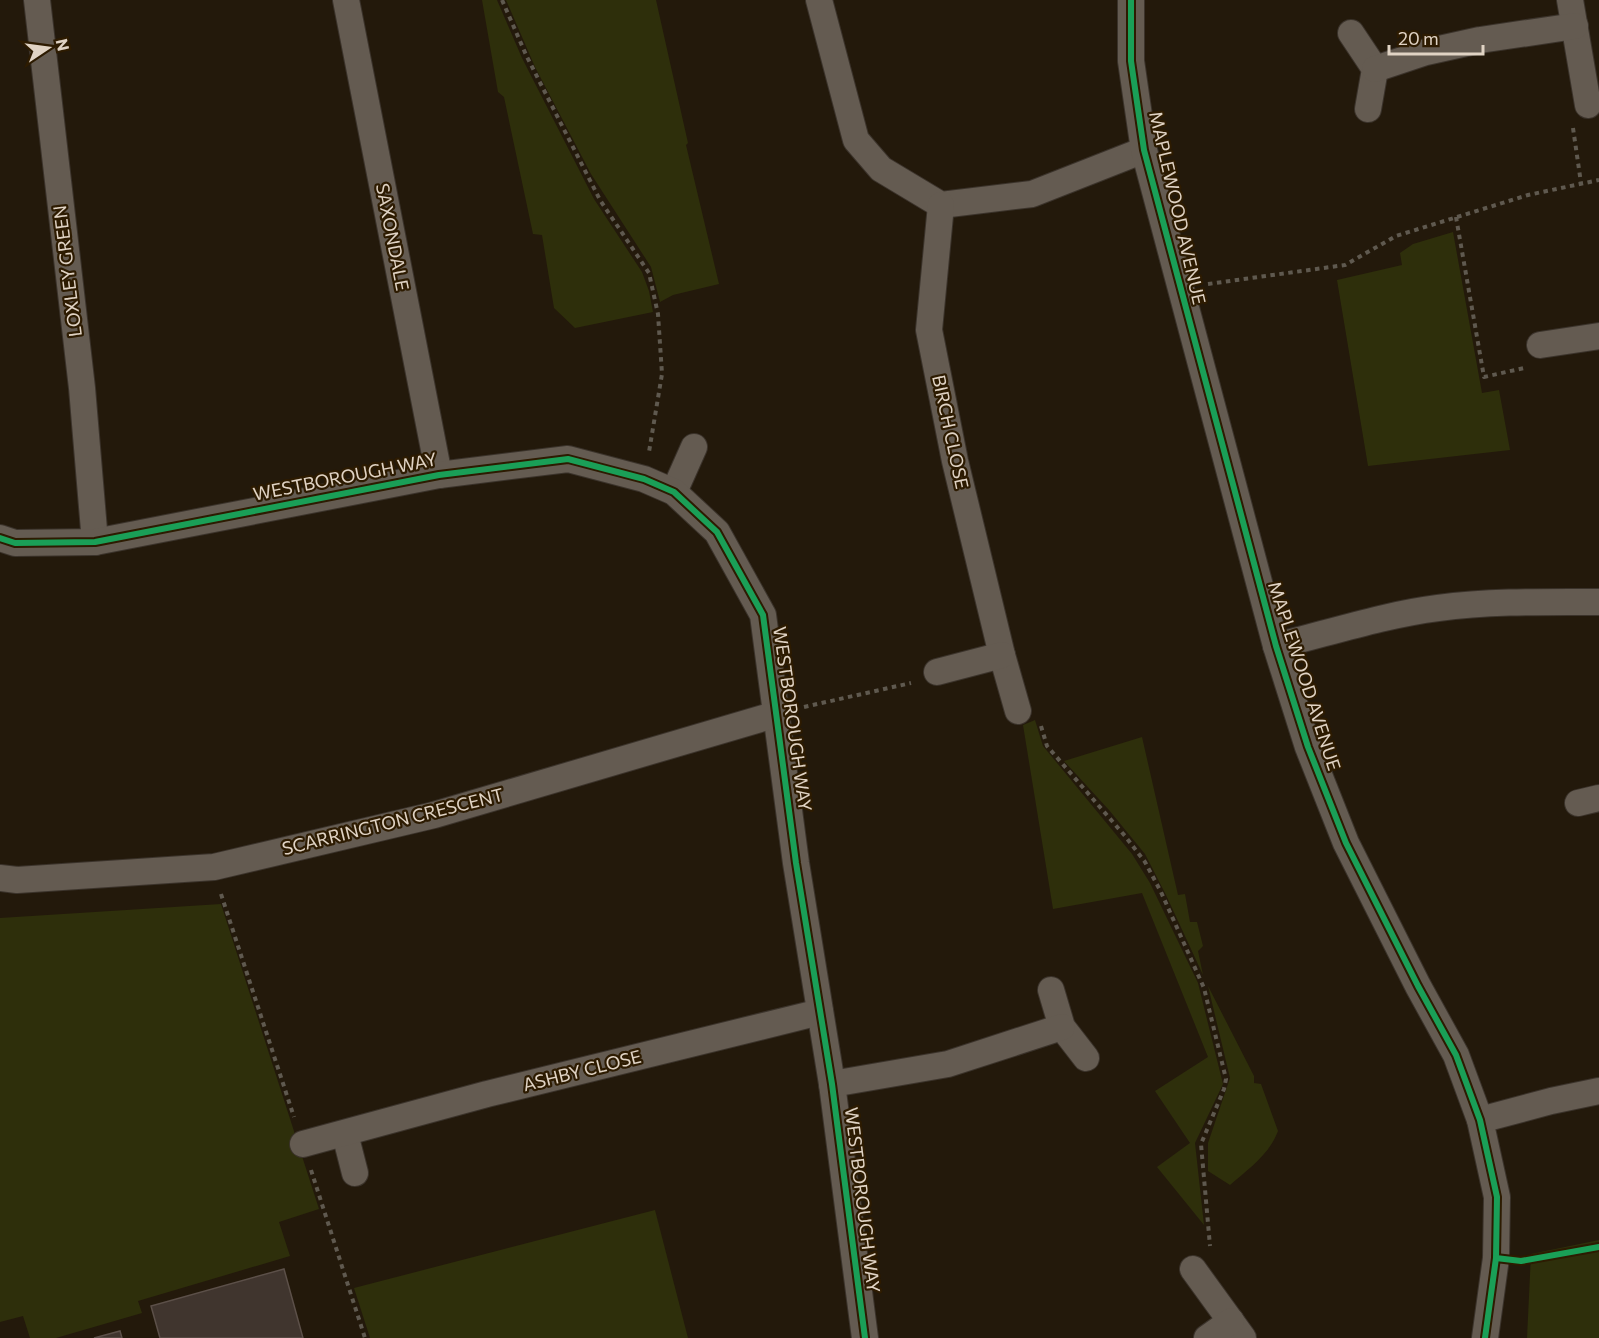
<svg xmlns="http://www.w3.org/2000/svg" width="1599" height="1338" font-family="Commissioner,sans-serif">
  <rect width="100%" height="100%" fill="#23190b"/>
  <!-- green -->
  <g fill="#2e2f0b">
    <path d="M482 0H497L522 58 594 199 642 272 649 291 653 312 575 328 554 308 542 235 533 234 504 97 498 92Z"/>
    <path d="M506 0H656L688 143 686 145 719 284 673 295 660 302 651 267 591 174 535 67Z"/>
    <path d="M1453 232 1482 393 1499 390 1510 450 1368 466 1337 280 1402 265 1400 253 1413 244Z"/>
    <path d="M1035 720 1043 746 1132 854 1150 883 1198 983 1223 1084 1195 1143 1204 1225 1157 1167 1190 1143 1155 1091 1208 1057 1142 893 1053 909 1023 725Z"/>
    <path d="M1142 737 1178 895 1185 894 1190 922H1197L1203 946 1198 951 1203 975 1166 895 1145 854 1109 810 1064 761Z"/>
    <path d="M221 904 319 1209 279 1222 290 1256 138 1301 142 1313 56 1338H30L23 1316 0 1322V918Z"/>
    <path d="M1208 986 1254 1076V1083L1261 1084 1278 1131C1269 1155 1248 1169 1230 1185L1208 1171V1143L1230 1078Z"/>
    <path d="M655 1210 688 1338H370L354 1288Z"/>
    <path d="M1599 1240V1338H1527L1531 1254Z"/>
  </g>
  <!-- building -->
  <g fill="#40352e" stroke="#5c5049" stroke-width="1.5">
    <path d="M284 1269 303 1338H160L151 1306Z"/>
    <path d="M120 1331 122 1338H94Z"/>
  </g>
  <g fill="none" stroke-linecap="round" stroke-linejoin="round">
    <!-- street casing -->
    <g stroke="#3b332b" stroke-width="28">
      <g id="street">
        <path d="M37 0 82 388 95 542"/>
        <path d="M346 0 439 475"/>
        <path d="M819 0 856 140 881 169 941 205 1032 194 1144 150"/>
        <path d="M1131 0V61L1144 150 1276 646 1308 747 1346 843 1418 986 1456 1055 1480 1120 1497 1197 1496 1258 1485 1338"/>
        <path d="M1570 0 1588 105"/>
        <path d="M1351 33 1375 69 1368 109"/>
        <path d="M1375 69 1426 52 1480 40 1575 26"/>
        <path d="M941 205 929 330 955 461 1002 655 1018 711"/>
        <path d="M1540 345 1599 336"/>
        <path d="M674 492 694 447"/>
        <path d="M0 538 15 543 95 542 439 475 568 459 644 479 674 492 717 532 763 615 796 863 832 1084 865 1338"/>
        <path d="M1276 646C1329 633 1383 615 1438 608 1491 601 1545 602 1599 602"/>
        <path d="M937 672 1002 655"/>
        <path d="M1578 803 1599 798"/>
        <path d="M0 878 17 880 214 867 434 815 777 714"/>
        <path d="M1051 990 1062 1027 1086 1058"/>
        <path d="M832 1084 948 1064 1062 1027"/>
        <path d="M1480 1120 1551 1101 1599 1091"/>
        <path d="M345 1134 355 1173"/>
        <path d="M303 1144 487 1094 820 1012"/>
        <path d="M1193 1269 1243 1338"/>
        <path d="M1207 1338 1231 1321"/>
      </g>
    </g>
    <!-- path -->
    <g stroke="#5f594f" stroke-width="4" stroke-dasharray="4.5 4.5" stroke-linecap="butt">
      <path d="M502 0 527 57 600 200 649 273 658 314 662 374 649 452"/>
      <path d="M1573 128 1581 183"/>
      <path d="M1456 217 1484 377 1524 368"/>
      <path d="M1208 284 1345 265 1396 236 1528 195 1599 180"/>
      <path d="M804 707 911 683"/>
      <path d="M1041 726 1047 746 1125 836 1145 862 1161 892 1204 988 1226 1079 1224 1089 1201 1144 1210 1246"/>
      <path d="M221 894 294 1117"/>
      <path d="M311 1170 365 1338"/>
    </g>
    <!-- street -->
    <use href="#street" stroke="#645b51" stroke-width="26"/>
    <!-- cycleway casing -->
    <g stroke="#2d1b01" stroke-width="10">
      <g id="cycleway">
        <path d="M1131 0V61L1144 150 1276 646 1308 747 1346 843 1418 986 1456 1055 1480 1120 1497 1197 1496 1258 1485 1338"/>
        <path d="M0 538 15 543 95 542 439 475 568 459 644 479 674 492 717 532 763 615 796 863 832 1084 865 1338"/>
        <path d="M1496 1258 1521 1261 1599 1247"/>
      </g>
    </g>
    <!-- cycleway -->
    <use href="#cycleway" stroke="#1a9f57" stroke-width="6"/>
  </g>
  <g text-anchor="middle" stroke-width="4.5" stroke-linejoin="round" paint-order="stroke">
    <!-- street labels -->
    <g font-size="18" fill="#e0d3c4" stroke="#2d1b01">
      <text transform="translate(1177 208) rotate(77)" y="6">MAPLEWOOD AVENUE</text>
      <text transform="translate(392 237) rotate(79)" y="6">SAXONDALE</text>
      <text transform="translate(68 271) rotate(-97)" y="6">LOXLEY GREEN</text>
      <text transform="translate(950 432) rotate(78)" y="6">BIRCH CLOSE</text>
      <text transform="translate(345 477) rotate(-11)" y="6">WESTBOROUGH WAY</text>
      <text transform="translate(1304 676) rotate(72)" y="6">MAPLEWOOD AVENUE</text>
      <text transform="translate(792 719) rotate(82)" y="6">WESTBOROUGH WAY</text>
      <text transform="translate(393 822) rotate(-14)" y="6">SCARRINGTON CRESCENT</text>
      <text transform="translate(582 1071) rotate(-14)" y="6">ASHBY CLOSE</text>
      <text transform="translate(862 1200) rotate(83)" y="6">WESTBOROUGH WAY</text>
    </g>
  </g>
  <!-- north arrow -->
  <g transform="translate(48 48) rotate(77)" stroke="#2d1b01" stroke-width="4.5" paint-order="stroke">
  <path d="M0-4.5L10 22L0 15L-10 22Z" fill="#e0d3c4"/>
  <text y="-9" font-size="16" font-weight="bold" text-anchor="middle" fill="#e0d3c4">N</text>
  </g>
  <!-- scale -->
  <path d="M1389 45v9h94v-9" fill="none" stroke="#e0d3c4" stroke-width="3"/>
  <text x="1398" y="45" font-size="18" fill="#e0d3c4" stroke="#2d1b01" stroke-width="4.5" paint-order="stroke">20 m</text>
</svg>
